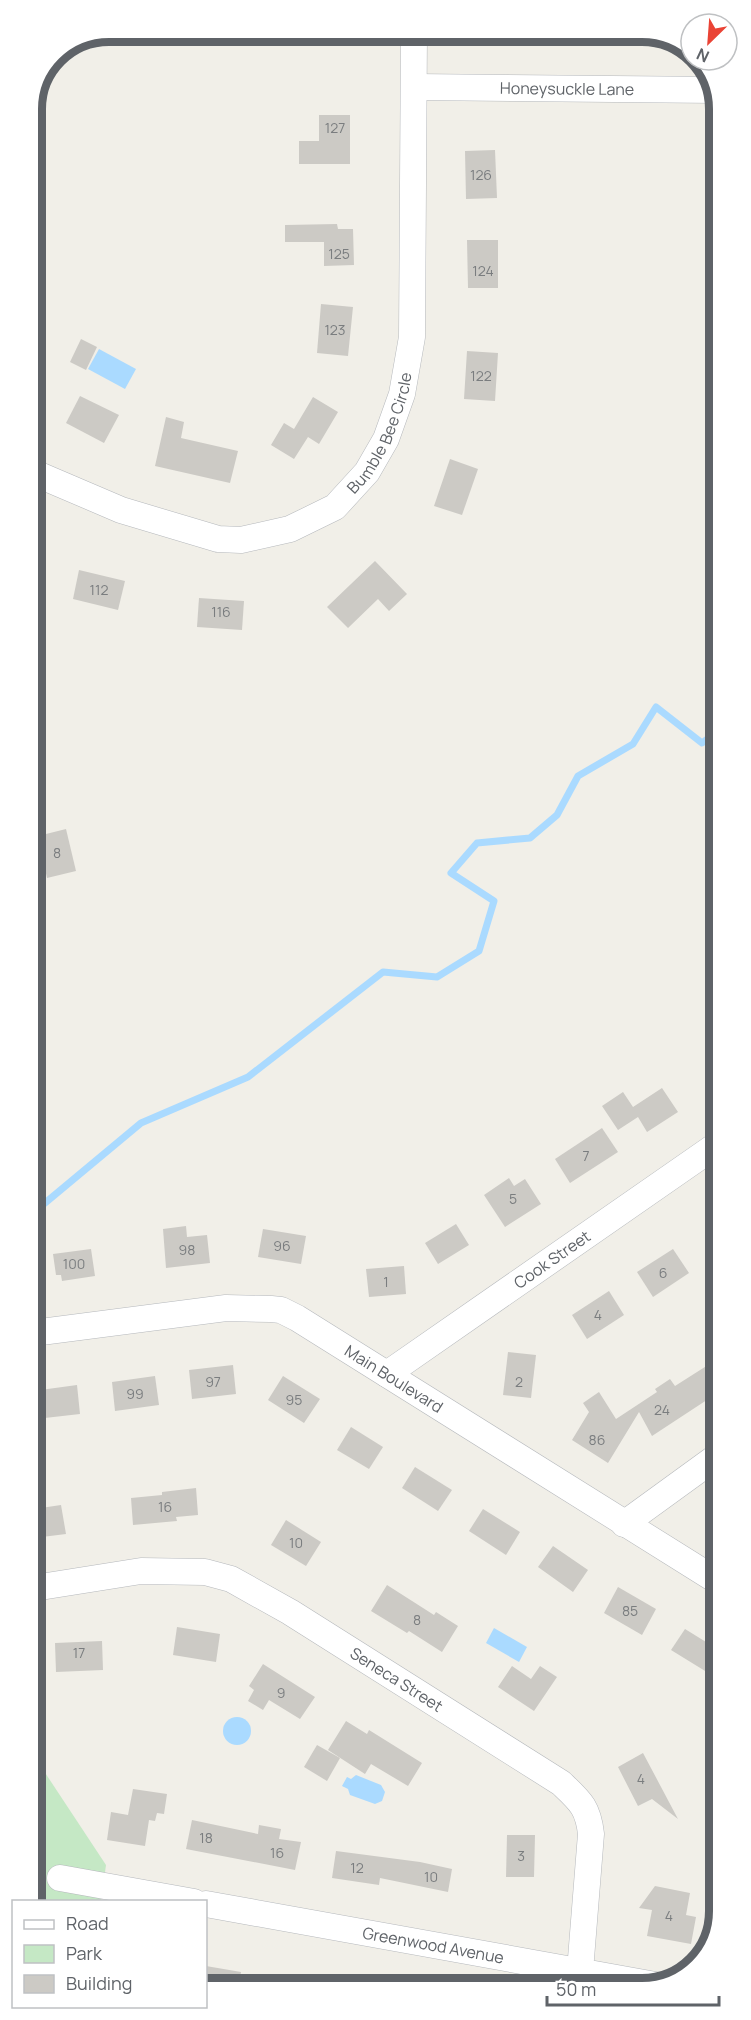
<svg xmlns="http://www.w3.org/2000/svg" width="751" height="2020" font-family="Manrope,sans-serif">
  <rect width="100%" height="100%" fill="#f1efe8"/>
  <!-- green -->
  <path fill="#c5e8c5" d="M34 1756 106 1865 101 1901H34Z"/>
  <!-- water -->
  <g fill="#aadaff">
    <path d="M99 349 136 369 125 389 88 369Z"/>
    <path d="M494 1628 527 1647 519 1662 486 1643Z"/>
    <circle cx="237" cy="1731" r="14"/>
    <path d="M356 1775 381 1785 385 1792 382 1801 375 1804 350 1795 348 1789 342 1786 347 1777 351 1779Z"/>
  </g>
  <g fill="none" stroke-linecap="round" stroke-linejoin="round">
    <!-- stream -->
    <path stroke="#aadaff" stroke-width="7" d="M33 1213 141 1123 248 1077 383 972 437 977 479 951 494 901 451 873 477 843 530 838 557 815 578 776 633 744 656 707 702 743 718 731"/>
  </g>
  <!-- building -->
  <g fill="#cccac5">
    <path d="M319 115H350V164H299V141H319Z"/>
    <path d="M495 150 497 198 466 199 465 151Z"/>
    <path d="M337 224 338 229H353L354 265 324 266V242H285V225Z"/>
    <path d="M467 240H498V288H468Z"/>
    <path d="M321 304 353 307 348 356 317 353Z"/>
    <path d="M81 339 97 347 86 370 70 362Z"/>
    <path d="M467 351 498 353 495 401 464 399Z"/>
    <path d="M80 396 119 415 104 443 66 423Z"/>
    <path d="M313 397 338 412 319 444 308 437 294 459 271 445 284 423 294 429Z"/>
    <path d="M166 417 184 422 181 438 238 451 230 483 155 466Z"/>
    <path d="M450 459 478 469 462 515 434 506Z"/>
    <path d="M375 561 407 594 389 611 378 599 348 628 327 607Z"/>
    <path d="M79 570 125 581 118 610 73 599Z"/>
    <path d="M199 598 244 601 242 630 197 627Z"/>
    <path d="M66 829 76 871 47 878 38 836Z"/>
    <path d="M662 1088 678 1112 647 1132 638 1117 618 1130 602 1106 623 1092 633 1107Z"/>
    <path d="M602 1128 618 1152 570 1183 555 1159Z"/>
    <path d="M509 1178 514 1186 525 1179 541 1204 505 1227 484 1195Z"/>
    <path d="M456 1224 469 1245 438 1264 425 1243Z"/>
    <path d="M186 1226 187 1237 207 1235 210 1263 166 1268 163 1229Z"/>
    <path d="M263 1229 306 1236 301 1264 258 1257Z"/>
    <path d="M91 1249 95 1276 62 1281 61 1275H56L53 1254Z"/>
    <path d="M673 1249 689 1273 653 1297 637 1272Z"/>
    <path d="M404 1266 406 1294 369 1297 366 1269Z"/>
    <path d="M609 1291 624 1315 587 1339 572 1315Z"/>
    <path d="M508 1352 536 1355 531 1398 503 1395Z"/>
    <path d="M719 1358V1392L652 1436 639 1412 608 1463 572 1440 589 1412 583 1403 599 1392 616 1419 657 1392 655 1389 670 1379 675 1386Z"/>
    <path d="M233 1365 236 1394 192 1399 189 1370Z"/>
    <path d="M155 1376 159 1405 115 1411 112 1382Z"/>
    <path d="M283 1376 320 1399 304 1423 268 1400Z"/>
    <path d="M77 1385 80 1414 36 1419 33 1391Z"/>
    <path d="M351 1427 383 1447 369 1469 337 1450Z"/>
    <path d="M415 1467 452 1490 438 1511 402 1488Z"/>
    <path d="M196 1488 198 1515 176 1517 177 1521 133 1525 131 1498 162 1495V1492Z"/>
    <path d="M61 1505 66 1534 34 1538V1509Z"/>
    <path d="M483 1509 520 1532 506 1555 469 1531Z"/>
    <path d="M286 1520 321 1542 306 1566 271 1545Z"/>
    <path d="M553 1546 588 1570 573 1592 538 1567Z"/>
    <path d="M387 1585 434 1615 436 1612 458 1626 442 1652 409 1631 407 1633 371 1611Z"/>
    <path d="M618 1587 656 1609 642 1635 604 1613Z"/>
    <path d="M177 1627 220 1634 216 1662 173 1655Z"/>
    <path d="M685 1629 719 1650V1659L710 1674 671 1650Z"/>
    <path d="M102 1641 103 1670 56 1672 55 1643Z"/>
    <path d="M263 1664 315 1697 300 1719 269 1700 263 1710 248 1701 254 1690 249 1686Z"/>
    <path d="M512 1666 531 1679 540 1666 557 1677 534 1711 498 1687Z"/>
    <path d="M346 1721 367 1734 369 1730 422 1763 408 1786 371 1764 365 1774 328 1750Z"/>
    <path d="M317 1745 340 1758 327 1781 304 1767Z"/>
    <path d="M643 1753 678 1819 652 1799 638 1806 618 1767Z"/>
    <path d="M133 1789 167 1794 164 1814 157 1813 155 1821 149 1820 145 1846 107 1840 111 1812 128 1815Z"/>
    <path d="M192 1820 258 1834 259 1825 281 1829 279 1839 301 1842 295 1870 186 1849Z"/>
    <path d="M507 1835H535L534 1877H506Z"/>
    <path d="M336 1851 420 1862 452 1869 448 1892 380 1878 379 1885 332 1878Z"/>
    <path d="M655 1886 690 1893 686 1915 696 1917 691 1944 647 1936 652 1910 639 1908Z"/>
    <path d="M206 1966 241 1972 238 1988H206Z"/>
  </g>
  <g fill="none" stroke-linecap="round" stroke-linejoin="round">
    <!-- minor casing -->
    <g stroke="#b5b8bc" stroke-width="27">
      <g id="minor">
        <path id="s1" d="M415 87 717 90"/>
        <path id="s2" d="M32 472 121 510 218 539 241 540 290 529 335 507 367 472 386 439 402 394 412 337 414 32"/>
        <path id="s3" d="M33 1333 226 1308 271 1309 281 1310 297 1318 719 1582"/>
        <path id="s4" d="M387 1374 718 1144"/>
        <path d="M624 1524 719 1455"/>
        <path id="s5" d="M34 1588 141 1571 205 1572 231 1579 290 1612 561 1783C580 1801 588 1807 591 1834L580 1971"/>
        <path d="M60 1878 194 1902"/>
        <path id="s6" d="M206 1904 661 1986"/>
      </g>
    </g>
    <!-- minor -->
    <use href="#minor" stroke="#fff" stroke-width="26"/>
  </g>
  <g text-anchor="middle" stroke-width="4.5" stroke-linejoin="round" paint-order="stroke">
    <!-- number labels -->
    <g font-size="14" fill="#7a7d7f">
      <text x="335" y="133">127</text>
      <text x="481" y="180">126</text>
      <text x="339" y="259">125</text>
      <text x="483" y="276">124</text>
      <text x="335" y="335">123</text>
      <text x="481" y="381">122</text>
      <text x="99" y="595">112</text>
      <text x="221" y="617">116</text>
      <text x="57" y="858">8</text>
      <text x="586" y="1161">7</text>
      <text x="513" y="1204">5</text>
      <text x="282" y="1251">96</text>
      <text x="187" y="1255">98</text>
      <text x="74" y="1269">100</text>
      <text x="663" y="1278">6</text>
      <text x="386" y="1287">1</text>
      <text x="598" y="1320">4</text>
      <text x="213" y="1387">97</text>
      <text x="519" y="1387">2</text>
      <text x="135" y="1399">99</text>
      <text x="294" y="1405">95</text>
      <text x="662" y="1415">24</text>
      <text x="597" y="1445">86</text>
      <text x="165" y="1512">16</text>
      <text x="296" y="1548">10</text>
      <text x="630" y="1616">85</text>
      <text x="417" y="1625">8</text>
      <text x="79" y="1658">17</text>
      <text x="281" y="1698">9</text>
      <text x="641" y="1784">4</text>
      <text x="206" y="1843">18</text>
      <text x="277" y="1858">16</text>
      <text x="521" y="1861">3</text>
      <text x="357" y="1873">12</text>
      <text x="431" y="1882">10</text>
      <text x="669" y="1921">4</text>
    </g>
    <!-- street labels -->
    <g font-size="16" fill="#5f6368" stroke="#fff">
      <text dy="6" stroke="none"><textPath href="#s1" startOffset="152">Honeysuckle Lane</textPath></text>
      <text dy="6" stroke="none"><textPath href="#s2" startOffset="410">Bumble Bee Circle</textPath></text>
      <text dy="6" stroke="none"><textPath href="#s4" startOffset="201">Cook Street</textPath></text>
      <text dy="6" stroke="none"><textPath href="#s3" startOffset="382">Main Boulevard</textPath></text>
      <text dy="6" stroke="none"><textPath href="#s5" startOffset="393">Seneca Street</textPath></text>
      <text dy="6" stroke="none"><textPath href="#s6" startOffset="231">Greenwood Avenue</textPath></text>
    </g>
  </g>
  <!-- crop -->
  <path d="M0 0H751V2020H0ZM109 42H642A67 67 0 0 1 709 109V1911A67 67 0 0 1 642 1978H109A67 67 0 0 1 42 1911V109A67 67 0 0 1 109 42Z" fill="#fff" fill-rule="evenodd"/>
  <path fill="none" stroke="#5f6368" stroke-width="8" d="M109 42H642A67 67 0 0 1 709 109V1911A67 67 0 0 1 642 1978H109A67 67 0 0 1 42 1911V109A67 67 0 0 1 109 42Z"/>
  <!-- legend -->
  <rect x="12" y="1900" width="195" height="108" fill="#ffffff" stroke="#bfc1c3" stroke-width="1.5"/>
  <rect x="24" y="1920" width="30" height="9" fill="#ffffff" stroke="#bfc1c3" stroke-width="1.5"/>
  <text x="66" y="1930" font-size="18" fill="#5f6368">Road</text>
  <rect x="24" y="1945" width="30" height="18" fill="#c5e8c5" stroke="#bfc1c3" stroke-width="1.5"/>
  <text x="66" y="1960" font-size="18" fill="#5f6368">Park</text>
  <rect x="24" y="1975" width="30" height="18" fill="#cccac5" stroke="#bfc1c3" stroke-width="1.5"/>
  <text x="66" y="1990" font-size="18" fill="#5f6368">Building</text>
  <!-- north arrow -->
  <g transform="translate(709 42) rotate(205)"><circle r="28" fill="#ffffff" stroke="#bfc1c3" stroke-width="1.5"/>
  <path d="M0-4.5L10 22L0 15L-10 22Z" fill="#ea4335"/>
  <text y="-9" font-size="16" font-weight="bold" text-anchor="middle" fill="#5f6368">N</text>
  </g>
  <!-- scale -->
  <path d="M547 1996v9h172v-9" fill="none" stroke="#5f6368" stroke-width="3"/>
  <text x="556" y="1996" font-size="18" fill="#5f6368" stroke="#ffffff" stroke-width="4.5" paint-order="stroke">50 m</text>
</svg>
